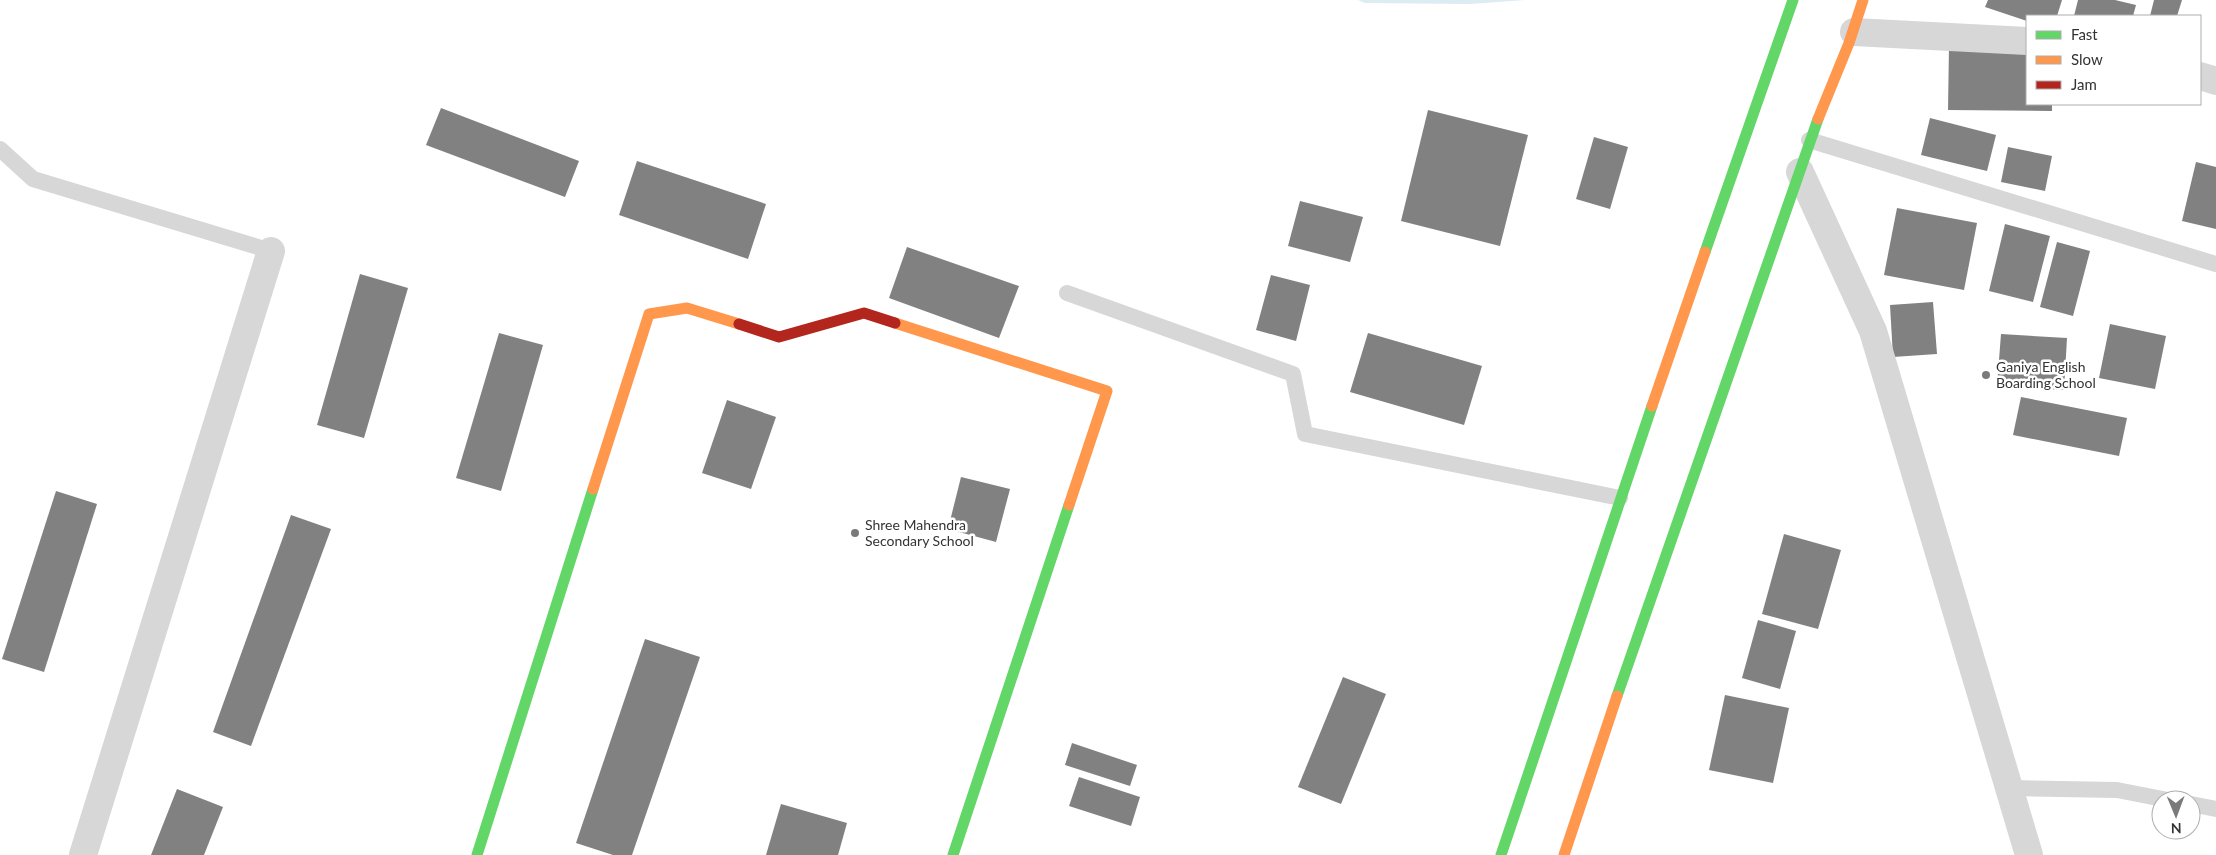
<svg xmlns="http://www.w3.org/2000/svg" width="2216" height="855" font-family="Lato,sans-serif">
  <rect width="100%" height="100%" fill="#fff"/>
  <!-- water -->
  <path fill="#ddebf3" d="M1358 0H1525L1470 4 1365 3Z"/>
  <!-- building -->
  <g fill="#818181">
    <path d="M1988 0H2062L2057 16H2027V21L1985 7Z"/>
    <path d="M2078 0H2115L2136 5 2133 16H2074Z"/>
    <path d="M2154 0H2182L2177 16H2150Z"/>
    <path d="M1949 46 2027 47V104H2052V111L1948 110Z"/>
    <path d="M441 108 579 161 565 197 426 145Z"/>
    <path d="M1428 110 1528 135 1500 246 1401 221Z"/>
    <path d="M1930 118 1996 135 1987 171 1921 155Z"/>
    <path d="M1594 137 1628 147 1610 209 1576 199Z"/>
    <path d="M2008 147 2052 156 2045 191 2001 182Z"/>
    <path d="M637 161 766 204 748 259 619 215Z"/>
    <path d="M2196 162 2216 167V229L2182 221Z"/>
    <path d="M1300 201 1363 217 1350 262 1288 246Z"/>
    <path d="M1897 208 1977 223 1964 290 1884 275Z"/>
    <path d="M2005 224 2050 236 2033 302 1989 291Z"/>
    <path d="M2057 242 2090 251 2073 316 2040 307Z"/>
    <path d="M907 247 1019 286 999 338 889 298Z"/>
    <path d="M360 274 408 288 364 438 317 425Z"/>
    <path d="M1271 275 1310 285 1296 341 1256 330Z"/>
    <path d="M1933 302 1937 354 1893 357 1890 305Z"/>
    <path d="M2110 324 2166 336 2155 389 2099 378Z"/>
    <path d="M499 333 543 345 501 491 456 478Z"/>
    <path d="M1368 333 1482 366 1464 425 1350 392Z"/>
    <path d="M2001 334 2067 338 2064 390 1997 386Z"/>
    <path d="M2021 397 2127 418 2119 456 2013 435Z"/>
    <path d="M727 400 776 417 751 489 702 473Z"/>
    <path d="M961 477 1010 489 996 542 948 529Z"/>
    <path d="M56 491 97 504 44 672 2 659Z"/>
    <path d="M291 515 331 529 251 746 213 732Z"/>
    <path d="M1784 534 1841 550 1818 629 1762 614Z"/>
    <path d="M1758 620 1796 631 1780 689 1742 678Z"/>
    <path d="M645 639 700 657 632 855H613L576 843Z"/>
    <path d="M1343 677 1386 694 1341 804 1298 787Z"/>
    <path d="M1725 695 1789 708 1773 783 1709 770Z"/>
    <path d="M1072 743 1137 765 1130 786 1065 765Z"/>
    <path d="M1079 777 1140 797 1131 826 1069 806Z"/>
    <path d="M177 789 223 807 204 855H151Z"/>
    <path d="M781 804 847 823 838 855H766Z"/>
  </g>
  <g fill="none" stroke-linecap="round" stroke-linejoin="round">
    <!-- lane -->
    <g stroke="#d7d7d7" stroke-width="16">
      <path d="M1809 140 2216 264"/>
      <path d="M0 149 33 179 271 251"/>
      <path d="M1067 293 1293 374 1305 434 1620 498"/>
      <path d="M2011 788 2117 790 2168 800"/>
      <path d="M2191 804 2216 809"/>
    </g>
    <!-- street -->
    <g stroke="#d7d7d7" stroke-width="28">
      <path d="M1854 32 2027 41"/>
      <path d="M2200 76 2216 81"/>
      <path d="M1800 172 1873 331 2029 855"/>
      <path d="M83 855 271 251"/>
    </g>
    <!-- fast -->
    <g stroke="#63d668" stroke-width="11">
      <path d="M1705 252 1793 0"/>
      <path d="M1617 696 1818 119"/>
      <path d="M477 855 593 489"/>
      <path d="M953 855 1069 505"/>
      <path d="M1501 855 1652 406"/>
    </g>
    <!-- slow -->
    <g stroke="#ff974d" stroke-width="11">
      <path d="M1818 119 1849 43 1863 0"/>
      <path d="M895 323 1107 391 1069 505"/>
      <path d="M1652 406 1705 252"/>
      <path d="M593 489 649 314 687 308 739 324"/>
      <path d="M1564 855 1617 696"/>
    </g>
    <!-- jam -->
    <path stroke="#b3261e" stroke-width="11" d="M739 324 779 337 864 313 895 323"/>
  </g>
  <!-- markers -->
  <g fill="#7a7a7a" stroke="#fff" stroke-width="2">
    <circle cx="1986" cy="375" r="5"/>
    <circle cx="855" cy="533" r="5"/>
  </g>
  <g text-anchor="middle" stroke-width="5" stroke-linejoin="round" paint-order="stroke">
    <!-- poi labels -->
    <g font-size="14" fill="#333" stroke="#fff" text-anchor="start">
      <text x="1996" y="372">Ganiya English<tspan x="1996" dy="16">Boarding School</tspan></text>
      <text x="865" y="530">Shree Mahendra<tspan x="865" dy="16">Secondary School</tspan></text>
    </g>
  </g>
  <!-- legend -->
  <rect x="2026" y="15" width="175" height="90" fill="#ffffff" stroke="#adadad"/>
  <rect x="2036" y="31" width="25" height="8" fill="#63d668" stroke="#adadad"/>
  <text x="2071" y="40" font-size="15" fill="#333333">Fast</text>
  <rect x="2036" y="56" width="25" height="8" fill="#ff974d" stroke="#adadad"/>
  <text x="2071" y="65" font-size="15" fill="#333333">Slow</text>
  <rect x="2036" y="81" width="25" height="8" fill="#b3261e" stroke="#adadad"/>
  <text x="2071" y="90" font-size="15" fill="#333333">Jam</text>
  <!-- north arrow -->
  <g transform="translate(2176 815) rotate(179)"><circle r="24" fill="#ffffff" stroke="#adadad"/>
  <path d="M0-4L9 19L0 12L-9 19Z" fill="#7a7a7a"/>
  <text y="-8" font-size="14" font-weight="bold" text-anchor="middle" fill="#333333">N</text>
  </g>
</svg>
